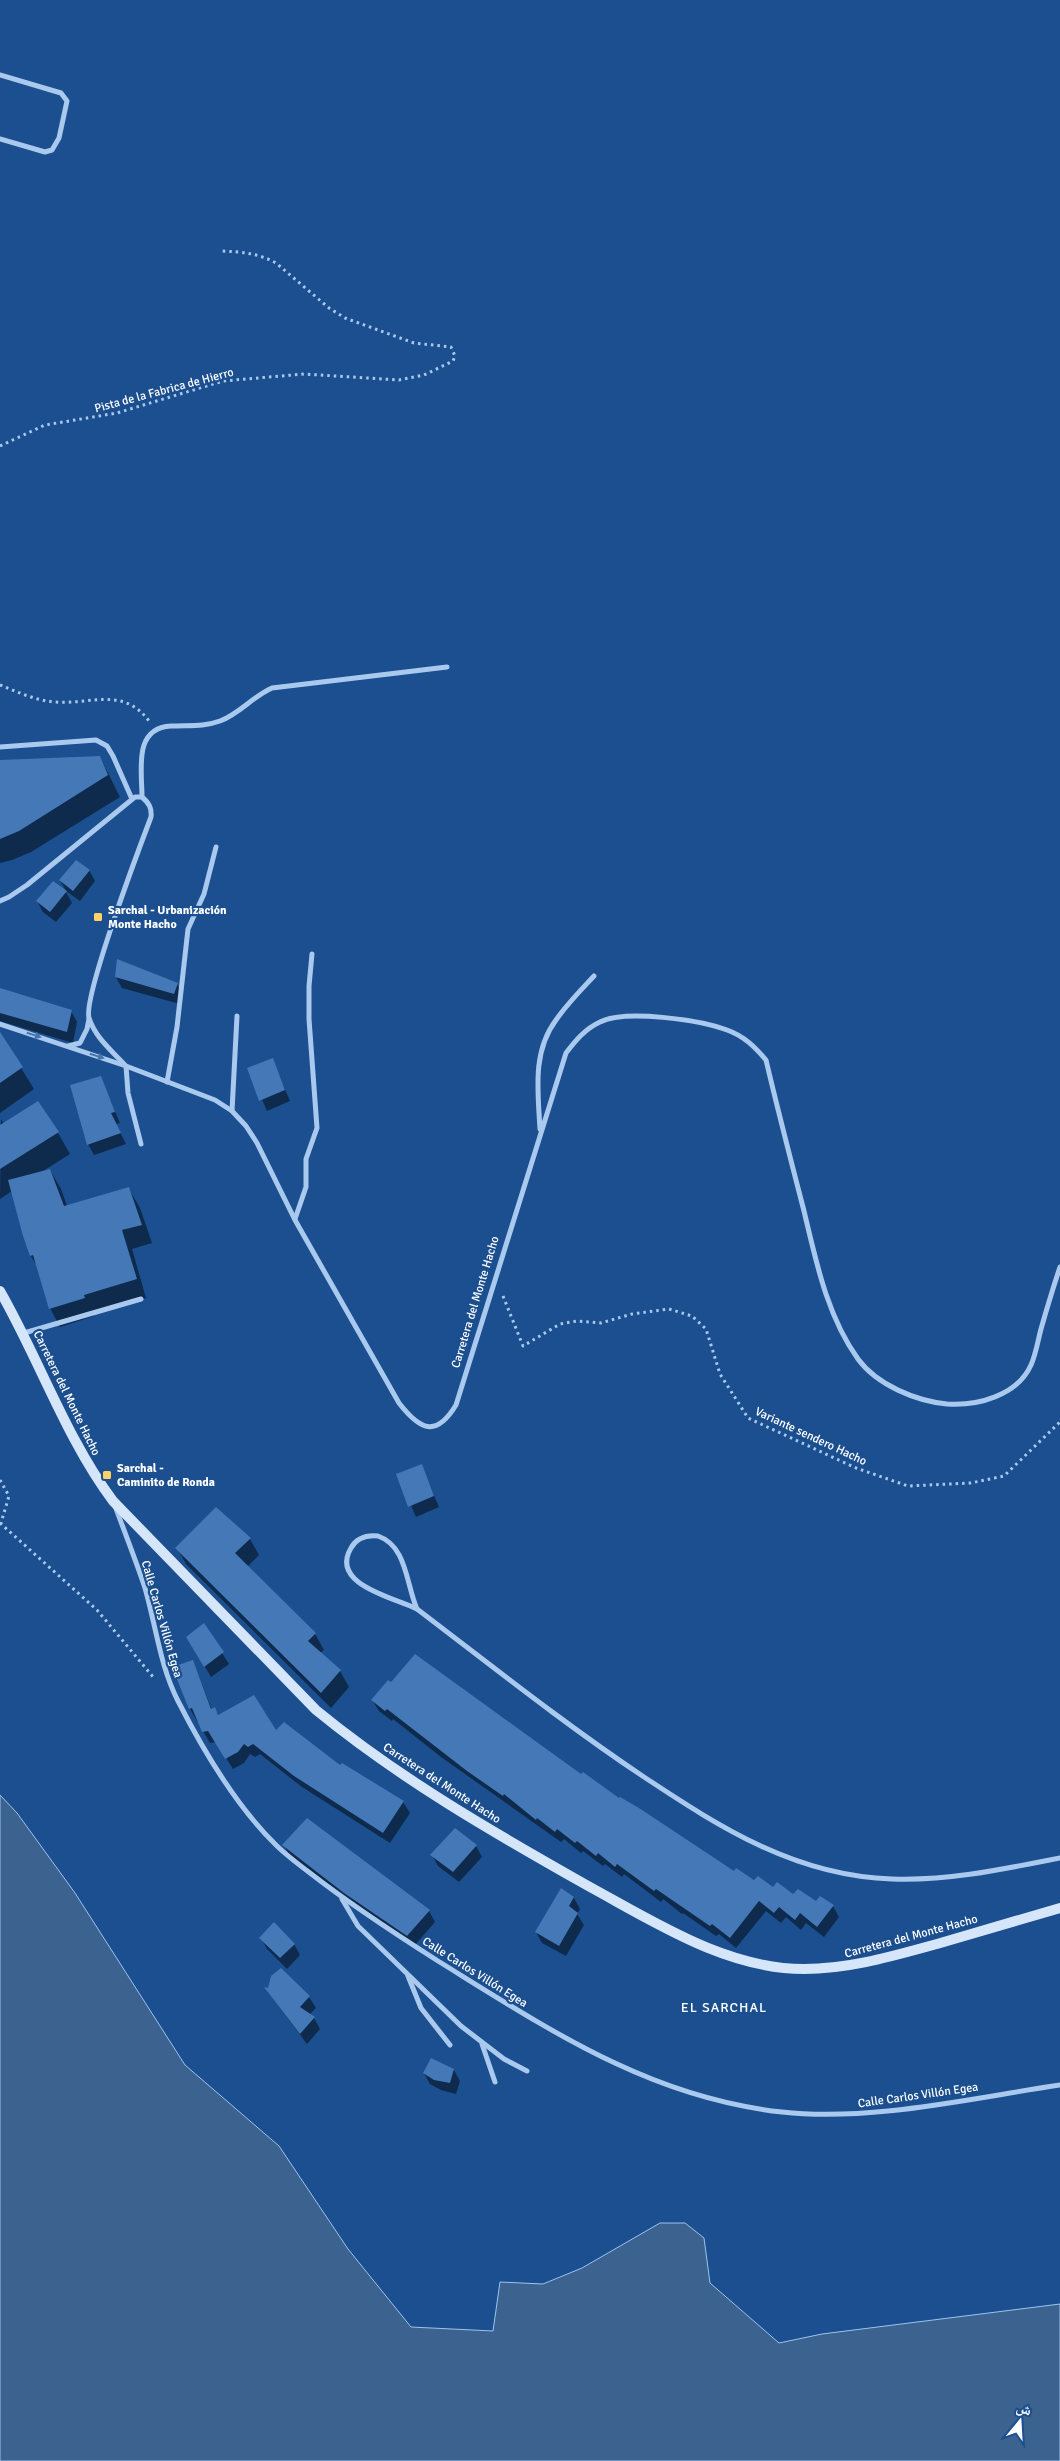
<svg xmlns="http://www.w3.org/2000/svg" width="1060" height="2461" font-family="Signika,'Noto Naskh Arabic',sans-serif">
  <rect width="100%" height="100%" fill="#1b4f8f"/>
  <!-- water -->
  <path fill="#3c6290" stroke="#9cc4f0" d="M0 1795 17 1813 75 1893 185 2065 279 2146 348 2249 411 2327 493 2331 500 2282 543 2284 582 2268 660 2223H685L704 2238 710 2283 779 2343 822 2334 1060 2304V2461H0Z"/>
  <!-- shadow -->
  <g fill="#0007">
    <path d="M100 757 120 797 31 852 12 860 0 863V762Z"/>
    <path d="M89 870 95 881 80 901 66 891 60 880Z"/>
    <path d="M66 892 72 903 56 922 43 912 37 901Z"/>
    <path d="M116 977 177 984 183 995 180 1004 122 988Z"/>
    <path d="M0 990 71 1011 77 1022 73 1043 0 1021Z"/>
    <path d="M0 1034 34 1089 0 1113Z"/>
    <path d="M272 1059 290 1101 267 1111 249 1069Z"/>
    <path d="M100 1078 120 1123 116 1124 126 1144 94 1155 88 1144Z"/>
    <path d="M1 1119 4 1124 58 1133 70 1154 43 1171 50 1170 61 1189 67 1206 129 1189 140 1208 152 1243 132 1249 146 1298 94 1314V1316L60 1327 50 1308 38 1268 31 1256 12 1191 0 1199Z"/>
    <path d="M421 1465 439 1507 416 1517 398 1475Z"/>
    <path d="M250 1539 259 1555 247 1567 315 1634 324 1650 320 1653 340 1671 349 1687 331 1708 186 1564 177 1548Z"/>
    <path d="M204 1625 229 1664 211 1677 188 1637Z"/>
    <path d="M193 1661 212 1710 215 1709 219 1716 276 1732 340 1767 342 1765 403 1802 410 1813 390 1843 302 1787 260 1754 255 1757 250 1754 244 1763 233 1769 216 1742 210 1743 190 1709Z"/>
    <path d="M372 1700 582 1775 734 1872 794 1895 833 1906 839 1917 824 1937 806 1923 801 1930 786 1917 781 1923 766 1911 736 1948 719 1934 716 1936 683 1913 682 1914 663 1899 661 1902 624 1874 622 1877 605 1864 603 1866 583 1851 581 1853 564 1839 561 1842 441 1757 393 1719 392 1721 379 1711Z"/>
    <path d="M284 1845 429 1911 435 1922 414 1946 290 1856Z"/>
    <path d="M476 1846 482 1857 459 1882 438 1866 432 1855Z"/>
    <path d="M561 1890 574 1898 580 1909 577 1914 584 1925 566 1956 542 1943 536 1932Z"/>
    <path d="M261 1938 294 1944 300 1955 287 1969 267 1949Z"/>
    <path d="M281 1970 309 1997 316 2008 309 2015 314 2018 320 2029 307 2044 266 1989H269Z"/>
    <path d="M454 2070 460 2081 456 2094 441 2090 430 2084 424 2073Z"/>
  </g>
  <!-- building -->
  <g fill="#4478b7">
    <path d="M100 756 108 775 19 831 0 839V760Z"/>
    <path d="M76 860 90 870 73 891 59 880Z"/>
    <path d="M53 881 67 891 50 912 36 901Z"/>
    <path d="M117 959 178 983 174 994 115 977Z"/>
    <path d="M0 988 72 1010 67 1032 0 1013Z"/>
    <path d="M0 1032 23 1067 0 1083Z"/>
    <path d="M273 1058 285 1090 259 1101 247 1068Z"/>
    <path d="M101 1076 115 1112 111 1113 121 1133 87 1145 70 1085Z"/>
    <path d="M38 1101 59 1132 0 1169V1125Z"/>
    <path d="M50 1169 64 1206 129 1187 142 1225 122 1230 137 1279 84 1295 85 1298 49 1309 33 1255 30 1256 23 1236 8 1180Z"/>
    <path d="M422 1464 434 1496 408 1507 396 1474Z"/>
    <path d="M216 1507 251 1538 235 1553 316 1633 308 1641 341 1670 321 1693 175 1548Z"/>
    <path d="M204 1623 224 1652 204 1667 186 1637Z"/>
    <path d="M415 1654 581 1774 583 1772 619 1798 620 1797 639 1808 734 1871 736 1868 754 1880 758 1876 773 1887 777 1882 793 1894 798 1889 816 1901 820 1896 834 1905 817 1927 800 1913 795 1920 779 1907 774 1913 759 1901 730 1938 712 1924 710 1926 656 1889 654 1891 617 1864 615 1867 598 1853 596 1856 577 1841 575 1843 557 1829 555 1832 537 1818 536 1820 504 1794 503 1796 467 1771 387 1709 385 1711 371 1700 388 1680 391 1682Z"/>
    <path d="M193 1660 211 1709 215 1707 218 1715 254 1695 276 1730 284 1722 340 1765 342 1763 404 1801 383 1833 294 1776 253 1744 248 1747 244 1744 238 1752 225 1759 208 1731 202 1732 192 1708 189 1709 172 1667Z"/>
    <path d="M307 1818 430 1910 407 1936 344 1893 282 1845Z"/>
    <path d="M455 1828 477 1845 453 1872 430 1855Z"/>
    <path d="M561 1888 574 1897 569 1906 578 1913 559 1946 535 1932Z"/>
    <path d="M274 1922 295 1944 280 1958 259 1938Z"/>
    <path d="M281 1968 310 1996 300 2007 315 2017 300 2034 264 1987 268 1988 271 1976Z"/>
    <path d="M431 2058 454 2069 450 2083 434 2080 423 2073Z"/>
  </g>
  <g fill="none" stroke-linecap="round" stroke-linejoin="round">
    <!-- path -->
    <g stroke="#a9c9ee" stroke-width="3" stroke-dasharray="2.5 4" stroke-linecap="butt">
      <path d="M0 446 45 425 117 413 223 381 304 374 399 380 424 375 453 361 455 356 451 347 414 343 345 318 329 308 276 263C258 253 242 252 222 251"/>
      <path d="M0 685C18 692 36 701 56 702 90 705 123 686 149 721"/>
      <path d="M503 1296 523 1346 560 1324 577 1321 601 1323 632 1314 669 1309 692 1316 706 1329 720 1374 748 1418 856 1468 908 1486 971 1483 1004 1476 1060 1422"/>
      <path d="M0 1480 9 1496 1 1523"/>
      <path d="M0 1523 97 1610 154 1678"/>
    </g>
    <!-- minor -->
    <g stroke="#a9c9ee" stroke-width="5">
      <path d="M0 75 61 93 67 101 59 138 52 150 45 152 0 139"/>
      <path d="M0 747 96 740 107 746 113 756 132 799"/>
      <path d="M142 797C142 770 133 728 171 726 188 725 204 727 220 721 239 714 252 697 272 688L447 667"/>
      <path d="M0 901 9 897 27 885 135 797H142C149 803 152 808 151 817 140 846 83 997 89 1018 95 1037 111 1050 124 1064"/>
      <path d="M0 1024 126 1066 215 1100 232 1111 246 1126 257 1143 295 1220 399 1403C420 1430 436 1438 456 1405L566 1053C576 1040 585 1029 600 1022 625 1009 700 1020 727 1030 744 1036 755 1047 766 1060 778 1111 791 1161 804 1211 816 1261 827 1316 858 1359 877 1385 916 1401 947 1404 977 1406 1017 1396 1031 1365 1036 1354 1038 1340 1041 1329 1047 1308 1053 1288 1060 1267"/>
      <path d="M68 1046 80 1043 87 1029 89 1019"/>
      <path d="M126 1066 128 1093 141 1144"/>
      <path d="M167 1082 177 1027 188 929 204 894 216 847"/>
      <path d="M232 1111 237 1016"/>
      <path d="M540 1129C538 1092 532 1052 556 1020 567 1004 581 990 594 976"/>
      <path d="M295 1219 306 1187V1159L317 1128 309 1019V986L312 954"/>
      <path d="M24 1333 141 1299"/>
      <path d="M115 1506C125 1533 136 1561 145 1588 156 1626 160 1666 178 1701 203 1750 237 1807 276 1845 286 1855 298 1864 310 1873 351 1905 394 1933 438 1961 548 2029 650 2098 782 2112 870 2122 972 2098 1060 2085"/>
      <path d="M378 1536C407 1546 406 1584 417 1609 396 1598 329 1585 351 1548 357 1537 367 1535 378 1536Z"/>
      <path d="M417 1609C492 1666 566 1725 644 1777 721 1828 796 1876 892 1879 949 1881 1004 1869 1060 1858"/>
      <path d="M342 1899 358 1926 461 2026 504 2059 527 2071"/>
      <path d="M408 1976 421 2008 450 2045"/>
      <path d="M482 2044 495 2082"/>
    </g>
    <!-- secondary -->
    <path stroke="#d6e6fa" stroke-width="10" d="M0 1291C39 1359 67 1440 113 1501L316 1710C400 1779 496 1834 590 1887 656 1923 727 1969 804 1969 850 1969 893 1956 937 1944 978 1932 1019 1920 1060 1908"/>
  </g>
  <!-- one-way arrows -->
  <defs><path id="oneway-solid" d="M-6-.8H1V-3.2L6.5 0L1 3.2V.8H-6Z" transform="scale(1.25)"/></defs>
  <g fill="#4674ac">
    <use href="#oneway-solid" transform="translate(34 1035) rotate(18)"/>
    <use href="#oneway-solid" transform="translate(97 1056) rotate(18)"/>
  </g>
  <!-- markers -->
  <g fill="#ffd166" stroke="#1b4f8f" stroke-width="2">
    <rect x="93" y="912" width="10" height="10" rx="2.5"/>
    <rect x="102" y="1470" width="10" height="10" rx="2.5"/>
  </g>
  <g text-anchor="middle" stroke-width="4.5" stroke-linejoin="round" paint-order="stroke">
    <!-- street labels -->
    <g font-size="12" fill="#fff" stroke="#1b4f8f">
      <text transform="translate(164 390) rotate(-15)" y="4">Pista de la Fabrica de Hierro</text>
      <text transform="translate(475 1302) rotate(-73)" y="4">Carretera del Monte Hacho</text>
      <text transform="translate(67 1393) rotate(64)" y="4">Carretera del Monte Hacho</text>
      <text transform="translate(811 1436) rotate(25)" y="4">Variante sendero Hacho</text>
      <text transform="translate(162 1619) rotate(74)" y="4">Calle Carlos Villón Egea</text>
      <text transform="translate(442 1783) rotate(33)" y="4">Carretera del Monte Hacho</text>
      <text transform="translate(911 1936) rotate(-15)" y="4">Carretera del Monte Hacho</text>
      <text transform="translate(475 1972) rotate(32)" y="4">Calle Carlos Villón Egea</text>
      <text transform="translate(918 2095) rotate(-8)" y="4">Calle Carlos Villón Egea</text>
    </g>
    <!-- poi labels -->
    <g font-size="12" font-weight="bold" fill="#fff" stroke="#1b4f8f" text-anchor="start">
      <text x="108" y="914">Sarchal - Urbanización<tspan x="108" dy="14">Monte Hacho</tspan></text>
      <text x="117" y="1472">Sarchal -<tspan x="117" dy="14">Caminito de Ronda</tspan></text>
    </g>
    <!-- neighbourhood labels -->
    <g font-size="14" letter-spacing="1" fill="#fff" stroke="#1b4f8f">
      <text x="724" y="2012">EL SARCHAL</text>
    </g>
  </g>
  <!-- north arrow -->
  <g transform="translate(1020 2421) rotate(18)" stroke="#1b4f8f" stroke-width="4" paint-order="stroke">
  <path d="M0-4L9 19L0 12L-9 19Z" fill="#ffffff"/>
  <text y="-8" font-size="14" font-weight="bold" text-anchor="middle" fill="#ffffff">ش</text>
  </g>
</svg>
